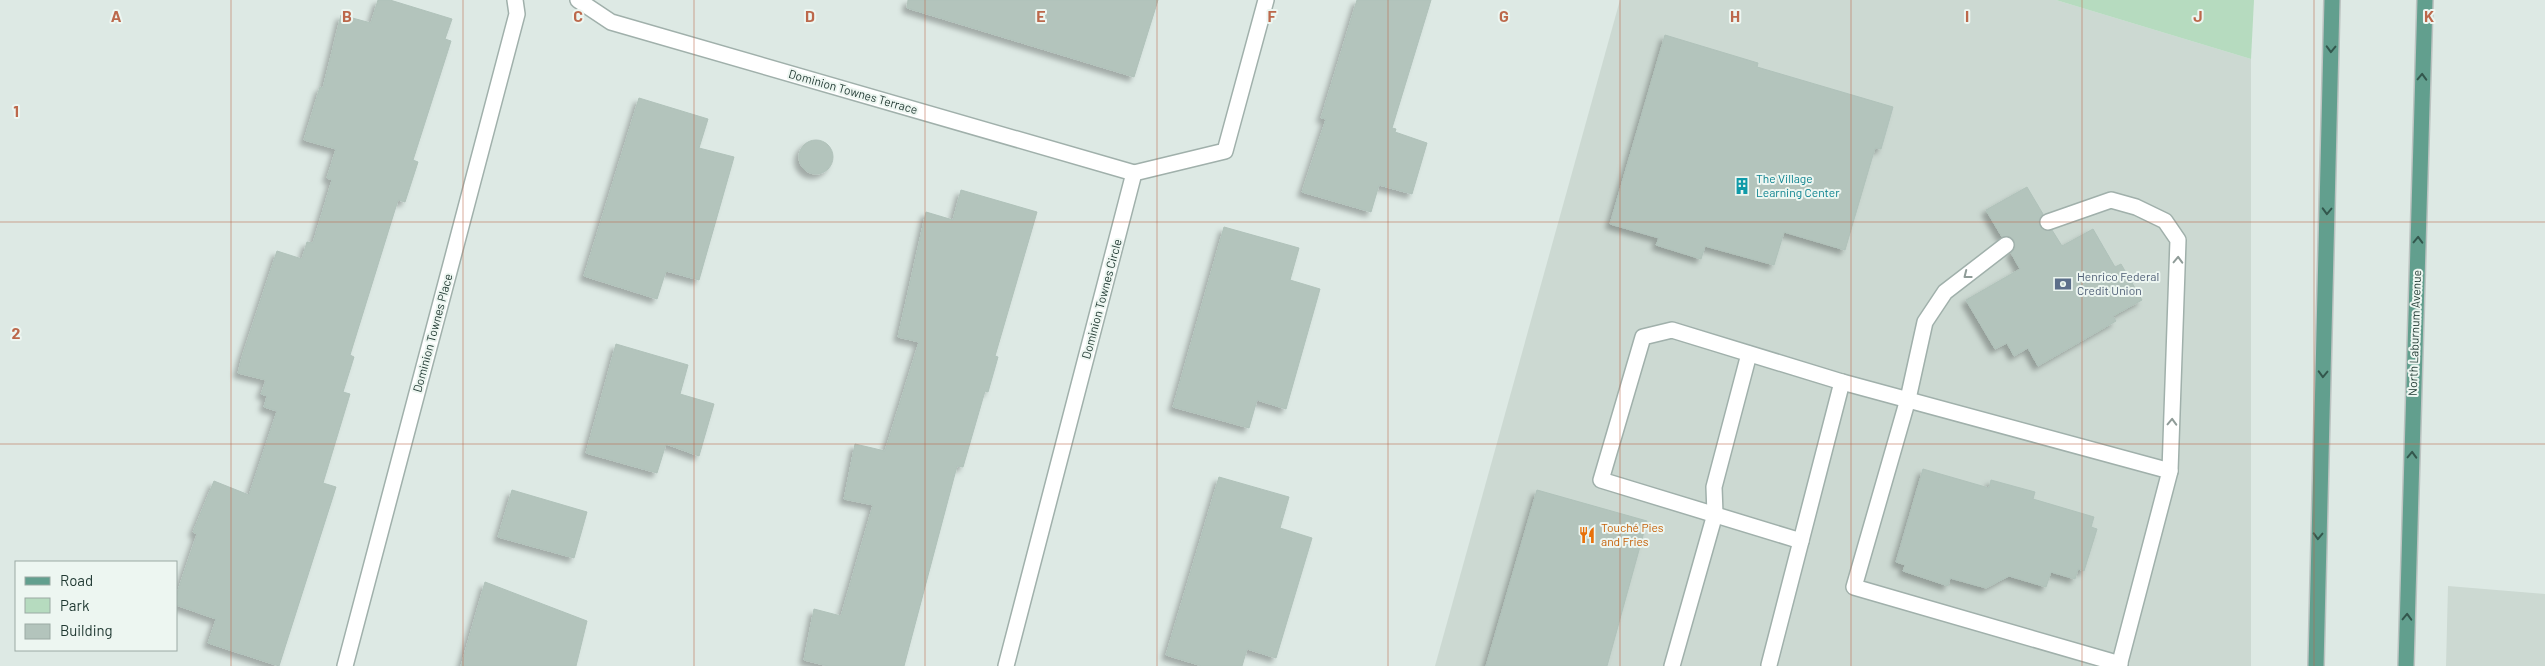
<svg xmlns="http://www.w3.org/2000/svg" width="2545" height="666" font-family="Barlow,sans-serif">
  <defs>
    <filter id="shadow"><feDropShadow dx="-4.5" dy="4.5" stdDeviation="2.5" flood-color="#0004"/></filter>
  </defs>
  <rect width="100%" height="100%" fill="#dde9e4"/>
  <!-- built -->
  <g fill="#ccd9d2">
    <path d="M1620 0H2056L2251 59V666H1435Z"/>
    <path d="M2448 586 2545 594V666H2446Z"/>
  </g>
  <!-- green -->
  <path fill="#b6dbbf" d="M2056 0H2254L2251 59Z"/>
  <!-- building -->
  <g fill="#b3c4bc" stroke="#b0c2ba" filter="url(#shadow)">
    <path d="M378 0H390L452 19 445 39 451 41 413 160 418 162 405 202 398 200 350 355 354 357 343 392 350 394 323 483 336 487 279 666 208 643 216 619 176 605V596L197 534 193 532 214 481 249 495 277 411 264 407 267 396 261 394 266 380 238 373 242 357 277 251 302 259 307 242 313 243 332 180 327 178 336 149 304 140 320 87 323 88 341 15 371 23Z"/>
    <path d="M908 0H1158L1134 77 907 8Z"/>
    <path d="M1357 0H1431L1392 128 1396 129 1395 132 1427 143 1412 194 1379 185 1371 212 1302 192 1326 119 1321 118Z"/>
    <path d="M1665 35 1758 63 1757 67 1893 107 1881 149 1875 148 1845 250 1784 232 1774 265 1705 246 1701 259 1656 245 1659 238 1610 224Z"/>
    <path d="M639 98 708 119 699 148 734 157 699 280 666 271 657 299 584 276Z"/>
    <circle cx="816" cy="157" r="17"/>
    <path d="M2027 187 2043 214 2039 221 2042 229 2052 230 2062 246 2093 229 2115 267 2121 264 2142 300 2113 316 2116 321 2038 366 2028 348 2014 356 2007 343 1995 349 1966 300 2020 269 2011 253 2015 248 2014 240 2009 236 2002 237 1986 210Z"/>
    <path d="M961 190 1037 212 995 356 998 357 988 392 985 391 963 467 957 466 904 666H828L804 660 814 609 841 616 873 505 844 499 855 444 885 451 919 342 898 337 926 212 953 220Z"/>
    <path d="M1224 227 1299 248 1290 280 1320 289 1286 409 1257 400 1249 428 1173 407Z"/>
    <path d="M616 344 688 365 680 394 714 404 699 456 666 444 657 473 586 453Z"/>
    <path d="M1923 469 1989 488 1991 480 2035 492 2033 499 2094 517 2091 527 2097 529 2084 571 2078 569 2075 579 2051 572 2046 587 2009 576 1986 588 1950 578 1948 586 1903 571 1905 565 1896 562Z"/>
    <path d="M1219 477 1289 497 1280 528 1312 538 1276 658 1247 649 1242 666H1202L1166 655Z"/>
    <path d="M512 490 587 512 574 558 498 537Z"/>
    <path d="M1537 490 1647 521 1607 666H1486Z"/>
    <path d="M485 582 587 621 576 666H461Z"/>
  </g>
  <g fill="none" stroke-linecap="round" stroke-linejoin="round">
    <!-- service casing -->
    <g stroke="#a0b0ab" stroke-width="18">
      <g id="service">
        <path d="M2048 222 2111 200 2136 207 2165 221 2178 240 2170 471"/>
        <path d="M2006 245 1945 292 1925 322 1908 399 1854 587 2120 664"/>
        <path d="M1801 541 1601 480 1643 337 1672 330 1842 382"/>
        <path d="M1769 665 1842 382 2170 471 2119 666"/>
        <path d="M1672 666 1715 514 1714 487 1749 354"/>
      </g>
    </g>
    <!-- minor casing -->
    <g stroke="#a0b0ab" stroke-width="18">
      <g id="minor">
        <path d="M578 0 611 22 1134 173"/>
        <path d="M345 666 517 14 515 0"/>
        <path d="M1006 666 1134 173 1225 151 1266 0"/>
      </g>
    </g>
    <!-- primary casing -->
    <g stroke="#bcc3c1" stroke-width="18">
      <g id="primary">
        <path d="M2316 666 2332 0"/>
        <path d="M2406 666 2425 0"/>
      </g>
    </g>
    <!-- service -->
    <use href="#service" stroke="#fff" stroke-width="15"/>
    <!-- minor -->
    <use href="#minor" stroke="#fff" stroke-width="15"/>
    <!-- primary -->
    <use href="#primary" stroke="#629f8e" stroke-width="15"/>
  </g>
  <!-- one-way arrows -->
  <defs><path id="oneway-chevron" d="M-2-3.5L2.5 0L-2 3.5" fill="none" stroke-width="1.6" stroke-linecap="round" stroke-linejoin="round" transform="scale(1.25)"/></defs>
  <g stroke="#33574d">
    <use href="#oneway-chevron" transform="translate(2331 49) rotate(92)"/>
    <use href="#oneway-chevron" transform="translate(2422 77) rotate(-88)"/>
    <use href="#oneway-chevron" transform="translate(2327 211) rotate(92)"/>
    <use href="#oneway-chevron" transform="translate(2418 240) rotate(-88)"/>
    <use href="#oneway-chevron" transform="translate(2323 374) rotate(92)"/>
    <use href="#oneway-chevron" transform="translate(2412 455) rotate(-88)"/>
    <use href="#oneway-chevron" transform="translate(2318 536) rotate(92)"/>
    <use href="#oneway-chevron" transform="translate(2407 617) rotate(-88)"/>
  </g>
  <g stroke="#8f9c98">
    <use href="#oneway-chevron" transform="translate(2178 260) rotate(-88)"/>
    <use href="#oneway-chevron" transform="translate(1967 275) rotate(142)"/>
    <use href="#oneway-chevron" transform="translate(2172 422) rotate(-88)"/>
  </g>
  <!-- grid -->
  <path fill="none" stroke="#bc684b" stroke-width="1" stroke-opacity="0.55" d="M231 0V666M463 0V666M694 0V666M925 0V666M1157 0V666M1388 0V666M1620 0V666M1851 0V666M2082 0V666M2314 0V666M0 222H2545M0 444H2545"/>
  <!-- icons -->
  <defs>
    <g id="building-bare" transform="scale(1.35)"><path d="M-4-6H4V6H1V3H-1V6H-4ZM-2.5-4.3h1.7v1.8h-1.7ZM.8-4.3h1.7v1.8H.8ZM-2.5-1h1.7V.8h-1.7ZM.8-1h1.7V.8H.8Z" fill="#0f9aa8" stroke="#edf6f1" stroke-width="2.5" paint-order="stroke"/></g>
    <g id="bank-bare" transform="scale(1.35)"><path d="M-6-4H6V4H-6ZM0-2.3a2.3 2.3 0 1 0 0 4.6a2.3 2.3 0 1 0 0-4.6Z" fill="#5c6f8a" stroke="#edf6f1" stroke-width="2.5" paint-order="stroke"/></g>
    <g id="restaurant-bare" transform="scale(1.35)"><path d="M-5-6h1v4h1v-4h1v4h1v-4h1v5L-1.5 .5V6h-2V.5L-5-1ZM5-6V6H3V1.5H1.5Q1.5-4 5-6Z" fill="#e8710a" stroke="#edf6f1" stroke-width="2.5" paint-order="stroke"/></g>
  </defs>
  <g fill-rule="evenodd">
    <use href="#building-bare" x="1742" y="186"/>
    <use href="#bank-bare" x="2063" y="284"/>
    <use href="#restaurant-bare" x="1587" y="535"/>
  </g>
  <g text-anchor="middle" stroke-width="4" stroke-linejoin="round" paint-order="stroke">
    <!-- street labels -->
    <g font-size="12" fill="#1f3831" stroke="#edf6f1">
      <text transform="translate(853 92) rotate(16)" y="4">Dominion Townes Terrace</text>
      <text transform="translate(1102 299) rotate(-75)" y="4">Dominion Townes Circle</text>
      <text transform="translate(433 333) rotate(-75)" y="4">Dominion Townes Place</text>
      <text transform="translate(2415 333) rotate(-88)" y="4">North Laburnum Avenue</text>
    </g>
    <!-- culture labels -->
    <g font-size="12" fill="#0d838f" stroke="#edf6f1" text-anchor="start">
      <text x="1756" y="183">The Village<tspan x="1756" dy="14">Learning Center</tspan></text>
    </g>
    <!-- service labels -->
    <g font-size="12" fill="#4e5e75" stroke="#edf6f1" text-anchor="start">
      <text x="2077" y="281">Henrico Federal<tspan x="2077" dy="14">Credit Union</tspan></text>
    </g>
    <!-- food labels -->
    <g font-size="12" fill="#c56008" stroke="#edf6f1" text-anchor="start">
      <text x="1601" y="532">Touché Pies<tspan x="1601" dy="14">and Fries</tspan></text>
    </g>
  </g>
  <g font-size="16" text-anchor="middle" font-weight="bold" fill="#bc684b" stroke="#edf6f1" stroke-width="4" stroke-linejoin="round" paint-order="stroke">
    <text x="116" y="22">A</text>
    <text x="347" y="22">B</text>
    <text x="578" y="22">C</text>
    <text x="810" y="22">D</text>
    <text x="1041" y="22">E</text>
    <text x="1272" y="22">F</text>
    <text x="1504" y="22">G</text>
    <text x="1735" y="22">H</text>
    <text x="1967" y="22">I</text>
    <text x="2198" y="22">J</text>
    <text x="2429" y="22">K</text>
    <text x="16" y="117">1</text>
    <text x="16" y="339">2</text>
  </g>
  <!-- legend -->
  <rect x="15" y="561" width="162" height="90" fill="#edf6f1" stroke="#9baaa4"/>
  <rect x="25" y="577" width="25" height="8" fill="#629f8e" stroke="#9baaa4"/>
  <text x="60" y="586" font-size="15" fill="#1f3831">Road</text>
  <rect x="25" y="598" width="25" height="15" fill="#b6dbbf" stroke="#9baaa4"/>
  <text x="60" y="611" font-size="15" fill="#1f3831">Park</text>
  <rect x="25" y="624" width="25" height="15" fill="#b3c4bc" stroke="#9baaa4"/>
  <text x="60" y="636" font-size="15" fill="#1f3831">Building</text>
</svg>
